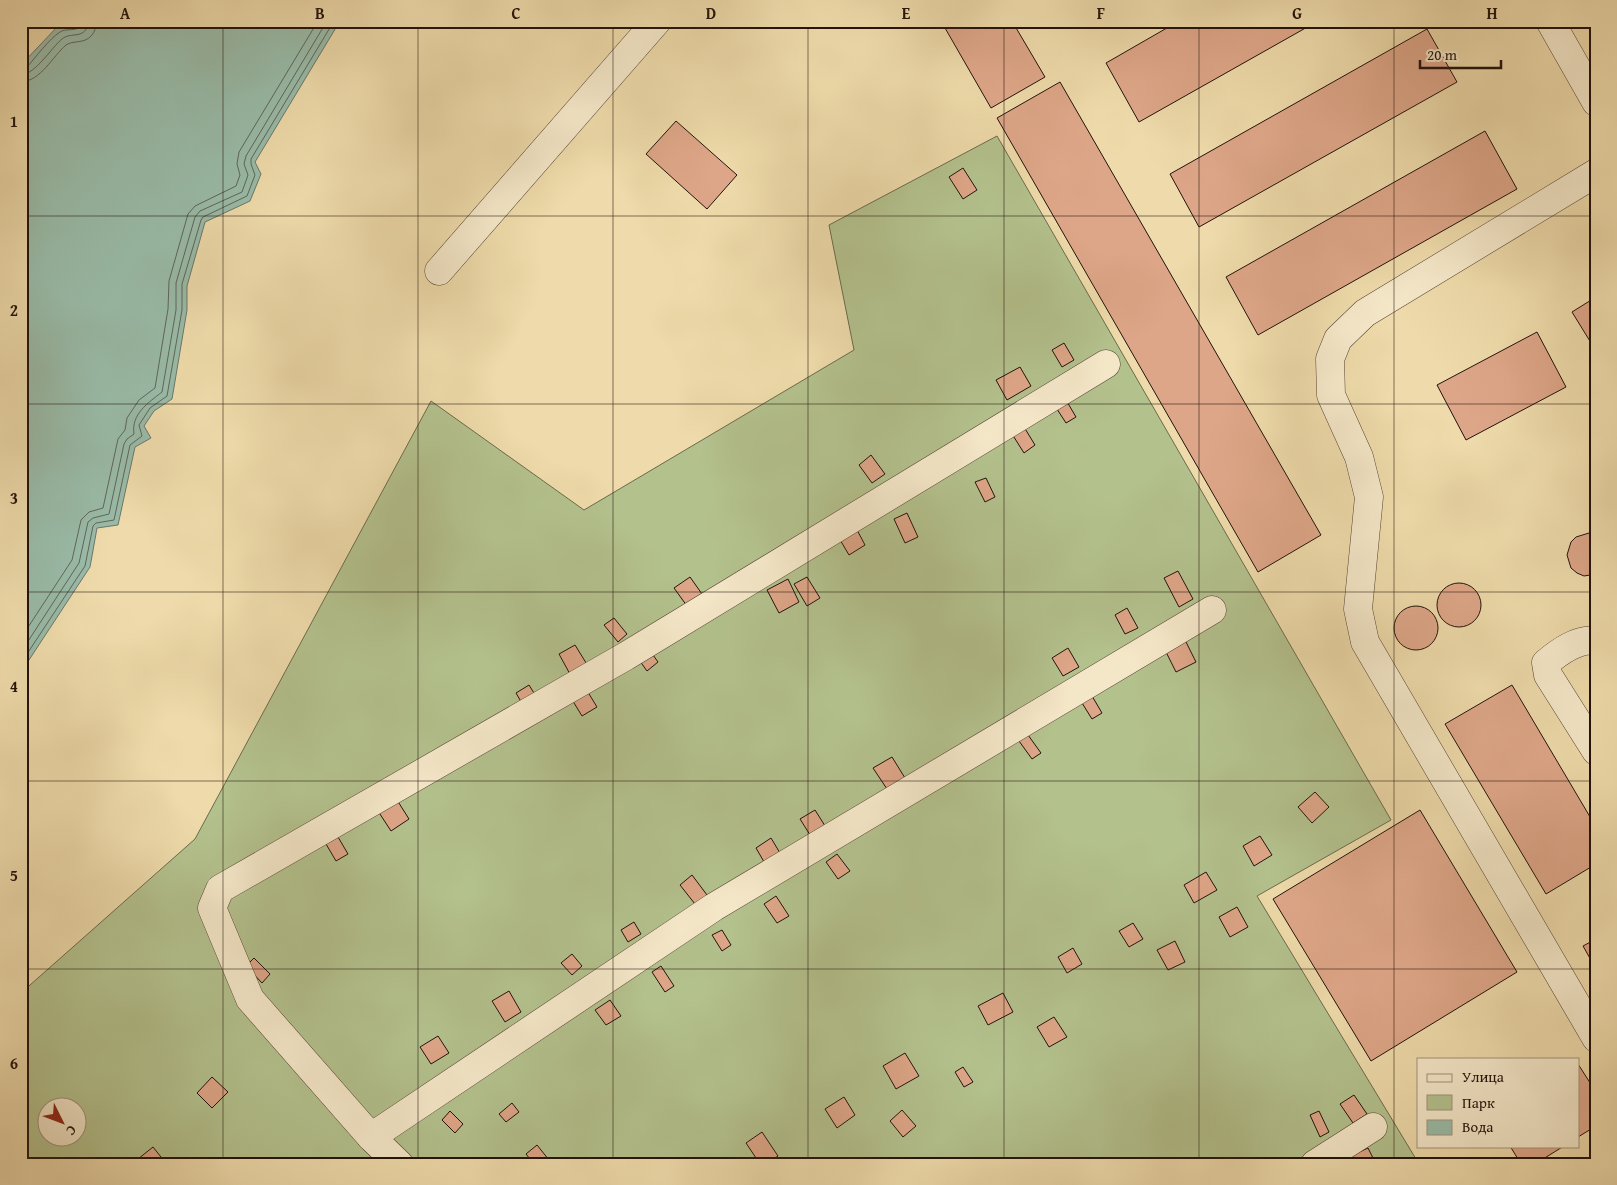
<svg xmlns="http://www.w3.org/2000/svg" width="1617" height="1185" font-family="'Gentium Book Plus',serif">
  <rect width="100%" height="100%" fill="#eedaaa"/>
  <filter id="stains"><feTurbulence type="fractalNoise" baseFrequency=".004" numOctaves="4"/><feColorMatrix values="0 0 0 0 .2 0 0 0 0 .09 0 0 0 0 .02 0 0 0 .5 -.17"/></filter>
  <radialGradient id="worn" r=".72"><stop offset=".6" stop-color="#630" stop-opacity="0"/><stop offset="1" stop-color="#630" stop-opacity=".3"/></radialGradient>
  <!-- green -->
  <path fill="#b3c18d" stroke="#6b6a4c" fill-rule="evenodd" d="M997 136 1391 820 1257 896 1419 1164H21V993L195 839 431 401 584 510 854 350 829 225ZM48 1108H78V1138H48Z"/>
  <!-- water -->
  <path fill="#99bba8" stroke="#6a776a" d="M94 21H340L255 162 261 174 250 201 205 222 187 286V310L172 399 154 411 144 426 151 438 135 447 118 525 97 528 90 567 25 666 21 670V65L58 26Z"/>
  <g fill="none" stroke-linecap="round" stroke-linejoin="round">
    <!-- shore -->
    <g stroke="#5e665a" stroke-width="1">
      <path d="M21 68 27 67C36 57 49 39 60 32 67 27 81 34 82 21"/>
      <path d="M21 75C36 74 51 48 62 39 71 31 87 41 88 21"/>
      <path d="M21 82C41 81 52 57 66 45 73 40 84 44 91 36 95 32 96 27 96 21"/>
      <path d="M21 638 72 560 81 520 89 512 103 508 118 439 125 430 127 418 139 400 155 388 168 309 169 281 188 214 195 206 236 186 240 175 237 164 239 152 318 21"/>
      <path d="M21 652 79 563 88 522 93 518 109 514 124 444 127 439 134 434C131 414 148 403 162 392L176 310V283L195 217 200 211 242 192 248 175 244 164 246 156 327 21"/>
      <path d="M21 663 85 566 93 526 96 523 114 520 130 445 142 436 139 425 150 408 167 396 182 310V284L201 220 203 217 247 196 255 175 251 164V159L334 21"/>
    </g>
  </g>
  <!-- building -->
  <g fill="#dda688" stroke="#23120c">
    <path d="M941 21H1012L1045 77 991 108Z"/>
    <path d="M1179 21H1318L1139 122 1106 63Z"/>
    <path d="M1427 29 1457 82 1199 227 1170 174Z"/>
    <path d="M1060 82 1321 535 1258 572 997 118Z"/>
    <path d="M676 121 737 175 707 209 646 154Z"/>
    <path d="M1485 131 1517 189 1258 335 1226 277Z"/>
    <path d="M963 168 977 190 963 199 949 177Z"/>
    <path d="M1596 297V351L1572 312Z"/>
    <path d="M1537 332 1566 387 1466 440 1437 385Z"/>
    <path d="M1064 343 1074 360 1062 367 1052 350Z"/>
    <path d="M1020 367 1031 386 1007 400 996 380Z"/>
    <path d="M1066 400 1076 417 1066 423 1055 406Z"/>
    <path d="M1024 427 1035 445 1024 453 1012 434Z"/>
    <path d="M871 455 885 474 872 483 859 465Z"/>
    <path d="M986 478 995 497 985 502 975 482Z"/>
    <path d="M907 513 918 537 905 543 894 519Z"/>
    <path d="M856 528 865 545 849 555 839 538Z"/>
    <path d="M1589 533 1596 535V574L1584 576 1577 573 1571 568 1567 555 1571 542 1576 537Z"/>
    <path d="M1178 571 1193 599 1179 607 1164 578Z"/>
    <path d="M690 577 702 594 687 606 674 588Z"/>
    <path d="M807 577 820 598 807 606 794 584Z"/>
    <path d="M788 579 799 602 779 613 767 590Z"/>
    <circle cx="1459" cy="605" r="22"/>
    <circle cx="1416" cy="628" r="22"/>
    <path d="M1127 608 1138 628 1125 634 1115 615Z"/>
    <path d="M614 618 627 634 618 642 604 625Z"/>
    <path d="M1184 638 1196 662 1176 672 1164 648Z"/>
    <path d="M575 645 588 666 571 676 559 654Z"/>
    <path d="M648 648 658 662 647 671 637 657Z"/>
    <path d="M1068 648 1079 667 1063 676 1052 658Z"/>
    <path d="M529 685 537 698 523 705 516 693Z"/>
    <path d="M1512 685 1596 827V864L1546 894 1445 724Z"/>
    <path d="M586 689 597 707 582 716 571 698Z"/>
    <path d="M1092 696 1102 713 1092 719 1082 703Z"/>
    <path d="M1028 735 1041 753 1032 759 1019 741Z"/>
    <path d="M892 757 905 778 887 789 873 768Z"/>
    <path d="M1315 792 1329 807 1312 823 1298 807Z"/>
    <path d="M397 800 409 819 391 831 378 811Z"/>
    <path d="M815 810 827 829 812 838 800 819Z"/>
    <path d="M1420 810 1517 972 1371 1061 1273 899Z"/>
    <path d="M1260 836 1272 855 1254 866 1243 846Z"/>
    <path d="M338 837 348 854 336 861 326 844Z"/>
    <path d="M771 838 783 858 767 867 756 848Z"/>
    <path d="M837 854 850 871 838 879 826 862Z"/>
    <path d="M1206 872 1217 890 1194 903 1184 885Z"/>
    <path d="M692 875 707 895 695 904 680 885Z"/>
    <path d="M776 896 789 916 777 923 764 904Z"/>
    <path d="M1237 907 1248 927 1230 937 1219 917Z"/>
    <path d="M634 922 641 934 628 942 621 930Z"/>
    <path d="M1133 923 1143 939 1129 947 1119 931Z"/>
    <path d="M722 930 731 945 722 951 712 935Z"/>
    <path d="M1596 939V969L1583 946Z"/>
    <path d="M1175 941 1185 962 1168 970 1157 950Z"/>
    <path d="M1073 948 1082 964 1067 973 1058 957Z"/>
    <path d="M572 954 582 966 572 975 561 963Z"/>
    <path d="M254 958 270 974 262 983 246 966Z"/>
    <path d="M661 966 674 986 665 992 652 972Z"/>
    <path d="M509 991 521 1012 505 1022 492 1001Z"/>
    <path d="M1003 993 1013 1012 988 1025 978 1006Z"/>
    <path d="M610 1000 621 1016 606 1025 595 1010Z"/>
    <path d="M1054 1017 1067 1037 1049 1047 1037 1027Z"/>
    <path d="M438 1036 449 1053 431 1064 420 1047Z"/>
    <path d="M905 1053 919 1076 896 1089 883 1066Z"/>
    <path d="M1578 1064 1596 1092V1126L1578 1137Z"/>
    <path d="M963 1067 973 1082 964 1087 955 1072Z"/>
    <path d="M212 1077 228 1092 212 1108 197 1093Z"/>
    <path d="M1354 1095 1367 1114 1353 1123 1340 1104Z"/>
    <path d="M844 1097 855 1115 837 1128 825 1109Z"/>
    <path d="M512 1103 519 1112 506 1122 499 1114Z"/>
    <path d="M902 1110 916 1126 903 1137 890 1121Z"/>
    <path d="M450 1111 463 1124 455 1133 442 1120Z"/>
    <path d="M1319 1111 1329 1132 1320 1137 1310 1115Z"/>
    <path d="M762 1132 778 1156 766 1164H760L746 1143Z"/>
    <path d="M537 1145 549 1160 544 1164H534L526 1154Z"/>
    <path d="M1510 1146H1564L1535 1164H1521Z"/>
    <path d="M153 1147 165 1162 163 1164H142L138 1159Z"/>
    <path d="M1368 1148 1376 1164H1355L1351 1156Z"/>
  </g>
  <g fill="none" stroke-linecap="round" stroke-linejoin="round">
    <!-- minor casing -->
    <g stroke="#564434" stroke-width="29">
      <g id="minor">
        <path d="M1550 21 1596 102"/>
        <path d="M1596 173 1365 313 1338 339 1330 359 1331 395 1359 457 1369 497 1358 609 1365 642 1596 1038"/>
        <path d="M439 271 657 21"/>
        <path d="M1596 641C1578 638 1559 652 1546 663L1548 675 1596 751"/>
        <path d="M371 1137 714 907 1212 610"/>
        <path d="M399 1164 371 1137 250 999 212 908 220 889 626 656 1106 364"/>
        <path d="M1315 1164 1373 1127"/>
      </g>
    </g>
    <!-- minor -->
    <use href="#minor" stroke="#f4e7c8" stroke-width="28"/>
  </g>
  <!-- grid -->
  <path fill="none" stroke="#23120c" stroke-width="1" stroke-opacity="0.55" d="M223 21V1164M418 21V1164M613 21V1164M808 21V1164M1004 21V1164M1199 21V1164M1394 21V1164M21 216H1596M21 404H1596M21 592H1596M21 781H1596M21 969H1596"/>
  <!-- margin -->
  <rect width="1617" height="1185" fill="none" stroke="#eedaaa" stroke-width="55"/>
  <!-- legend -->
  <rect x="1417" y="1058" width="162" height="90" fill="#f4e7c8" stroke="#a0927d"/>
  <rect x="1427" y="1074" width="25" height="8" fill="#f4e7c8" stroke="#a0927d"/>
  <text x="1462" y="1082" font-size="15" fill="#23120c">Улица</text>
  <rect x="1427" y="1095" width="25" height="15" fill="#b3c18d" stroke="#a0927d"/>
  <text x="1462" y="1108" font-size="15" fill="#23120c">Парк</text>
  <rect x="1427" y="1120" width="25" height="15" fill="#99bba8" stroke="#a0927d"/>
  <text x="1462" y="1132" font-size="15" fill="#23120c">Вода</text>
  <!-- north arrow -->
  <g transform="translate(62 1122) rotate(132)"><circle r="24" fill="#f4e7c8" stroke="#a0927d"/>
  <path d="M0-4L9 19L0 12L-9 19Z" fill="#8f2418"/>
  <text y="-8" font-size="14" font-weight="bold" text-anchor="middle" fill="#23120c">С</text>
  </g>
  <!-- scale -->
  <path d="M1420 60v8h81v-8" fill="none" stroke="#23120c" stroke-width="2.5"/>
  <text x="1427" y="60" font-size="15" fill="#23120c" stroke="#f4e7c8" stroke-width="4" paint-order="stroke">20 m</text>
  <rect x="28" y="28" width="1562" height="1130" fill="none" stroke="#23120c" stroke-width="2"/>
  <g font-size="16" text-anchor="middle" font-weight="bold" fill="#23120c">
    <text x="125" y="19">A</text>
    <text x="320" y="19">B</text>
    <text x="516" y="19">C</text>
    <text x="711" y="19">D</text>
    <text x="906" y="19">E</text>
    <text x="1101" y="19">F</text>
    <text x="1297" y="19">G</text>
    <text x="1492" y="19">H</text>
    <text x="14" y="127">1</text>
    <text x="14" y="316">2</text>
    <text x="14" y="504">3</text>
    <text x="14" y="692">4</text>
    <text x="14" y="881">5</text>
    <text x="14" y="1069">6</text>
  </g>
  <rect width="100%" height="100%" filter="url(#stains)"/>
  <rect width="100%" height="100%" fill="url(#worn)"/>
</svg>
